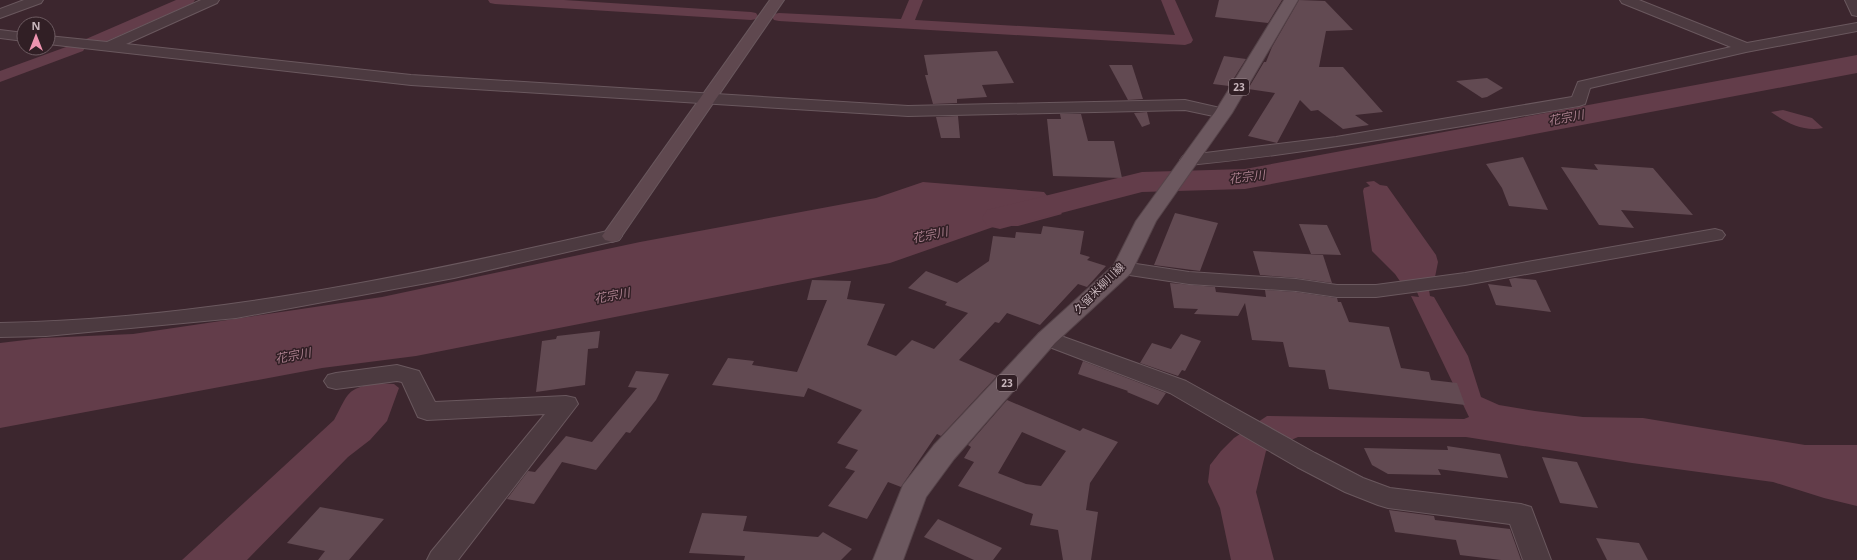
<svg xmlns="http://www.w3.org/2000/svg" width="1857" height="560" font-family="'Noto Sans','Noto Sans JP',sans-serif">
  <rect width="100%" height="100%" fill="#3c262e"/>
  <!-- water -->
  <g fill="#633d4a">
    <path d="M1783 110 1812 118 1823 128C1804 132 1786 123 1771 112Z"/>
    <path d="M1374 181 1380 185 1387 186 1436 255 1438 262 1433 287 1429 290 1430 296 1434 297 1468 356 1481 397 1499 405 1535 411 1583 417 1643 418 1805 445H1857V506L1824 498 1773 482 1632 463 1466 437H1298L1266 451 1256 492 1274 560H1231L1220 508 1208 482 1210 465 1221 451 1234 438 1267 416 1464 419 1469 417 1411 296 1419 297 1415 287H1404L1395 274 1372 251 1363 191 1364 188 1370 186 1366 182Z"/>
    <path d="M923 182 1044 192 1062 214 1018 226H996L890 263 416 356 322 368 0 428V343L42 338 133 334 382 297 640 242 876 198Z"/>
    <path d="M377 383 394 384 399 388 387 421 370 440 348 457 247 560H182L334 420C349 393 345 389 377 383Z"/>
  </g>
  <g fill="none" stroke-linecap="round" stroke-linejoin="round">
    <!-- canal -->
    <g fill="#633d4a" fill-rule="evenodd">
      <path d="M176 0H195L193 3 98 45H86L84 42 86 39Z"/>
      <path d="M488 0H564L751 12 756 13 758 16 756 19 751 20 495 4 490 3Z"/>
      <path d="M909 0H923L915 20 1175 35 1161 0H1175L1193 40 1191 43 1185 45 779 21 774 20 772 17 774 14 779 13 901 19Z"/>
      <path d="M77 43 83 45 85 48 83 51 0 82V71Z"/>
    </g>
    <!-- river -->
    <path fill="#633d4a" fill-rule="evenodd" d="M1857 55V73L1245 189 1142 192 1000 229 987 226 982 218 987 210 1142 172 1245 169Z"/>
  </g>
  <!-- building -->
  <g fill="#624a52" fill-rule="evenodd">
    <path d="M1219 0H1282L1268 23 1215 17Z"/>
    <path d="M1299 0 1325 1 1353 30 1326 31 1319 67H1343L1383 112 1355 115 1369 125 1343 129 1318 110 1311 111 1300 100 1277 143 1248 136 1275 93 1248 89 1264 62H1266L1272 47Z"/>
    <path d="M997 51 1014 83 982 85 987 97 957 99V103L933 104 925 75H928L924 55Z"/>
    <path d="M1224 56 1246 59 1229 86 1213 84Z"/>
    <path d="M1109 65H1132L1143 99 1128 100Z"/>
    <path d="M1487 78 1503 88 1487 97 1482 98 1456 81Z"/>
    <path d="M1147 112 1150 124 1142 127 1134 113Z"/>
    <path d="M1060 114H1081L1088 141H1114L1122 178 1053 176 1047 119H1061Z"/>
    <path d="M958 116 960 138H941L936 117Z"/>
    <path d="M1523 157 1548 210 1509 206 1502 188 1486 164Z"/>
    <path d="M1594 164 1653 168 1693 215 1621 210 1634 228 1599 225 1561 167 1598 170Z"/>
    <path d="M1175 213 1218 223 1200 271 1154 265Z"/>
    <path d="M1299 224 1327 225 1341 255 1311 254Z"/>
    <path d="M1043 226 1084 231 1080 254 1090 257 1087 260 1106 266 1087 287 1078 284 1040 325 1007 313 999 323 995 322 959 360 997 376 941 436 937 434 901 487 888 482 867 519 828 506 855 471 845 468 858 450 837 443 862 410 808 388 804 397 712 385 728 358 754 361 752 365 797 372 827 300H807L812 280 851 281 847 299 885 304 867 345 896 356 912 340 934 349 968 313 945 305 947 302 908 288 926 271 957 283 989 261 993 236 1015 238 1016 232 1041 234Z"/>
    <path d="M1253 251 1323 255 1332 283 1296 278 1260 275Z"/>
    <path d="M1515 278 1536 280 1551 312 1496 305 1488 284 1512 287 1509 279Z"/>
    <path d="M1170 283 1215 287 1216 292 1266 297 1265 290 1296 292 1337 298 1338 302H1341L1349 322 1389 327 1401 368 1429 372 1431 380 1457 383 1465 405 1329 389 1325 370 1289 367 1283 342 1252 340 1245 303 1238 316 1194 314 1198 309 1174 308Z"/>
    <path d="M600 331 598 348 588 349 585 385 536 392 542 341 556 339 557 336Z"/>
    <path d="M1181 334 1201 341 1185 371 1182 370 1178 376 1140 363 1152 343 1171 349Z"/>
    <path d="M1083 361 1166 393 1158 405 1127 392 1128 391 1078 374Z"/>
    <path d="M636 371 669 374 656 400 630 433 626 432 596 470 562 462 534 504 507 499 528 471 535 472 566 436 592 442 637 388 628 387Z"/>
    <path d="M1007 400 1080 431 1083 428 1118 442 1090 483 1086 510 1098 512 1091 560H1063L1058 530 1030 525 1033 514 958 486 974 462 964 458 971 447 968 445ZM1022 432 1066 451 1041 486 1026 484 998 473Z"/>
    <path d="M1447 446 1500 454 1508 478 1438 469 1441 475 1388 474 1372 465 1364 448 1448 450Z"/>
    <path d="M1542 457 1577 462 1598 508 1560 503Z"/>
    <path d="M320 507 384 519 349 560H318L325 551 287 543Z"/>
    <path d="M1389 510 1434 516 1435 520 1510 529 1521 560H1501L1460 555 1456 540 1395 532Z"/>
    <path d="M702 513 747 516 743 531 818 537 823 532 852 549 841 560H744L745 556 689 553Z"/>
    <path d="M938 519 1002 548 993 560H974L924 537Z"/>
    <path d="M1596 538 1639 543 1648 560H1607Z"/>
  </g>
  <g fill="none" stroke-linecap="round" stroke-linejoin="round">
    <!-- street casing -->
    <g stroke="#6a585e" stroke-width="2">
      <g id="street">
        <path d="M24 0H43L41 3 0 18V9Z"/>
        <path d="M201 0H219L217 3 126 44 411 75 908 106 1185 100 1229 110 1231 113 1229 116 1223 118 1185 110 908 116 411 85 48 44V36L107 42Z"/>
        <path d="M1620 0H1639L1747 43 1857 23V31L1746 52 1590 88 1585 104 1579 106C1449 128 1320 152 1189 165L1183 164 1180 160 1183 156 1189 155 1336 137 1572 97 1578 82 1731 47 1622 3Z"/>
        <path d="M1845 0H1857V16L1852 15Z"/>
        <path d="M0 30 24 33V41L0 38Z"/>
        <path d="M1715 229 1722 231 1725 235 1722 239 1465 285 1376 297H1337L1296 291 1189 284 1123 274 1116 272 1113 268 1116 264 1123 262 1189 272 1296 279 1337 285H1376L1465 273Z"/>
        <path d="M612 230 619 232 622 236 619 240 454 278 236 318 46 336 0 337V323C207 319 411 276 612 230Z"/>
        <path d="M1047 331 1186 381 1315 453 1363 478 1390 488 1521 504 1531 507 1551 560H1523L1510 524 1388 508 1378 505 1345 492 1297 467 1170 393 1039 343 1036 338 1039 333Z"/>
        <path d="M397 365 419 371 435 402 566 396 575 398 578 404 458 560H427L431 552 545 414 427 420 418 417 402 382 397 381 336 389 328 387 324 381 328 375 336 373Z"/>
      </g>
    </g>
    <!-- secondary casing -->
    <g stroke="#6a585e" stroke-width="2">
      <path id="secondary" d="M770 0H784L619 240 612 242 605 240 602 236Z"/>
    </g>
    <!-- primary casing -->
    <g stroke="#554349" stroke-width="2">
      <path id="primary" d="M1284 0H1298L1232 113 1156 221 1131 273 1055 343 954 459 926 497 903 560H873L903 485 934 445 1039 333 1114 265 1136 221 1215 112Z"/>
    </g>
    <!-- street -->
    <use href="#street" fill="#4c3a40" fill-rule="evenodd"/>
    <!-- secondary -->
    <use href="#secondary" fill="#5f484f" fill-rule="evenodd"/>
    <!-- primary -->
    <use href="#primary" fill="#6c585f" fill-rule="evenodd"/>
  </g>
  <g text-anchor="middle" stroke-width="3" stroke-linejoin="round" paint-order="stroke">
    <!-- shield labels -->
    <g fill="#311f25" stroke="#9a888e" stroke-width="1">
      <rect x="1229" y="79" width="20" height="16" rx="3"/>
      <rect x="997" y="375" width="20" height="16" rx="3"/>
    </g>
    <g font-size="10" font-weight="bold" fill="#c7b5bb">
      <text x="1239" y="91">23</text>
      <text x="1007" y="387">23</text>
    </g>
    <!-- street labels -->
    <g font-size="11" fill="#c7b5bb" stroke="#311f25">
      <text transform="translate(1099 288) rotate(-45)" y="4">久留米柳川線</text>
    </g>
    <!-- water labels -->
    <g font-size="12" font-style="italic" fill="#ac808f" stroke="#311f25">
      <text transform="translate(1566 118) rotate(-11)" y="4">花宗川</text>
      <text transform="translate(1247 177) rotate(-7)" y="4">花宗川</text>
      <text transform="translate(930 235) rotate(-12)" y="4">花宗川</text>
      <text transform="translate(612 296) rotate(-11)" y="4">花宗川</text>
      <text transform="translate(293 356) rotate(-11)" y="4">花宗川</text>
    </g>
  </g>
  <!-- north arrow -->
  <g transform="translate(36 36)"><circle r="19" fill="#311f25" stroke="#6d5b61"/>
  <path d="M0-3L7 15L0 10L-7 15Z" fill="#ef93b0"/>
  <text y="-6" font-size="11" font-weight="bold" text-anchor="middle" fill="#c7b5bb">N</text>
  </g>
</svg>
